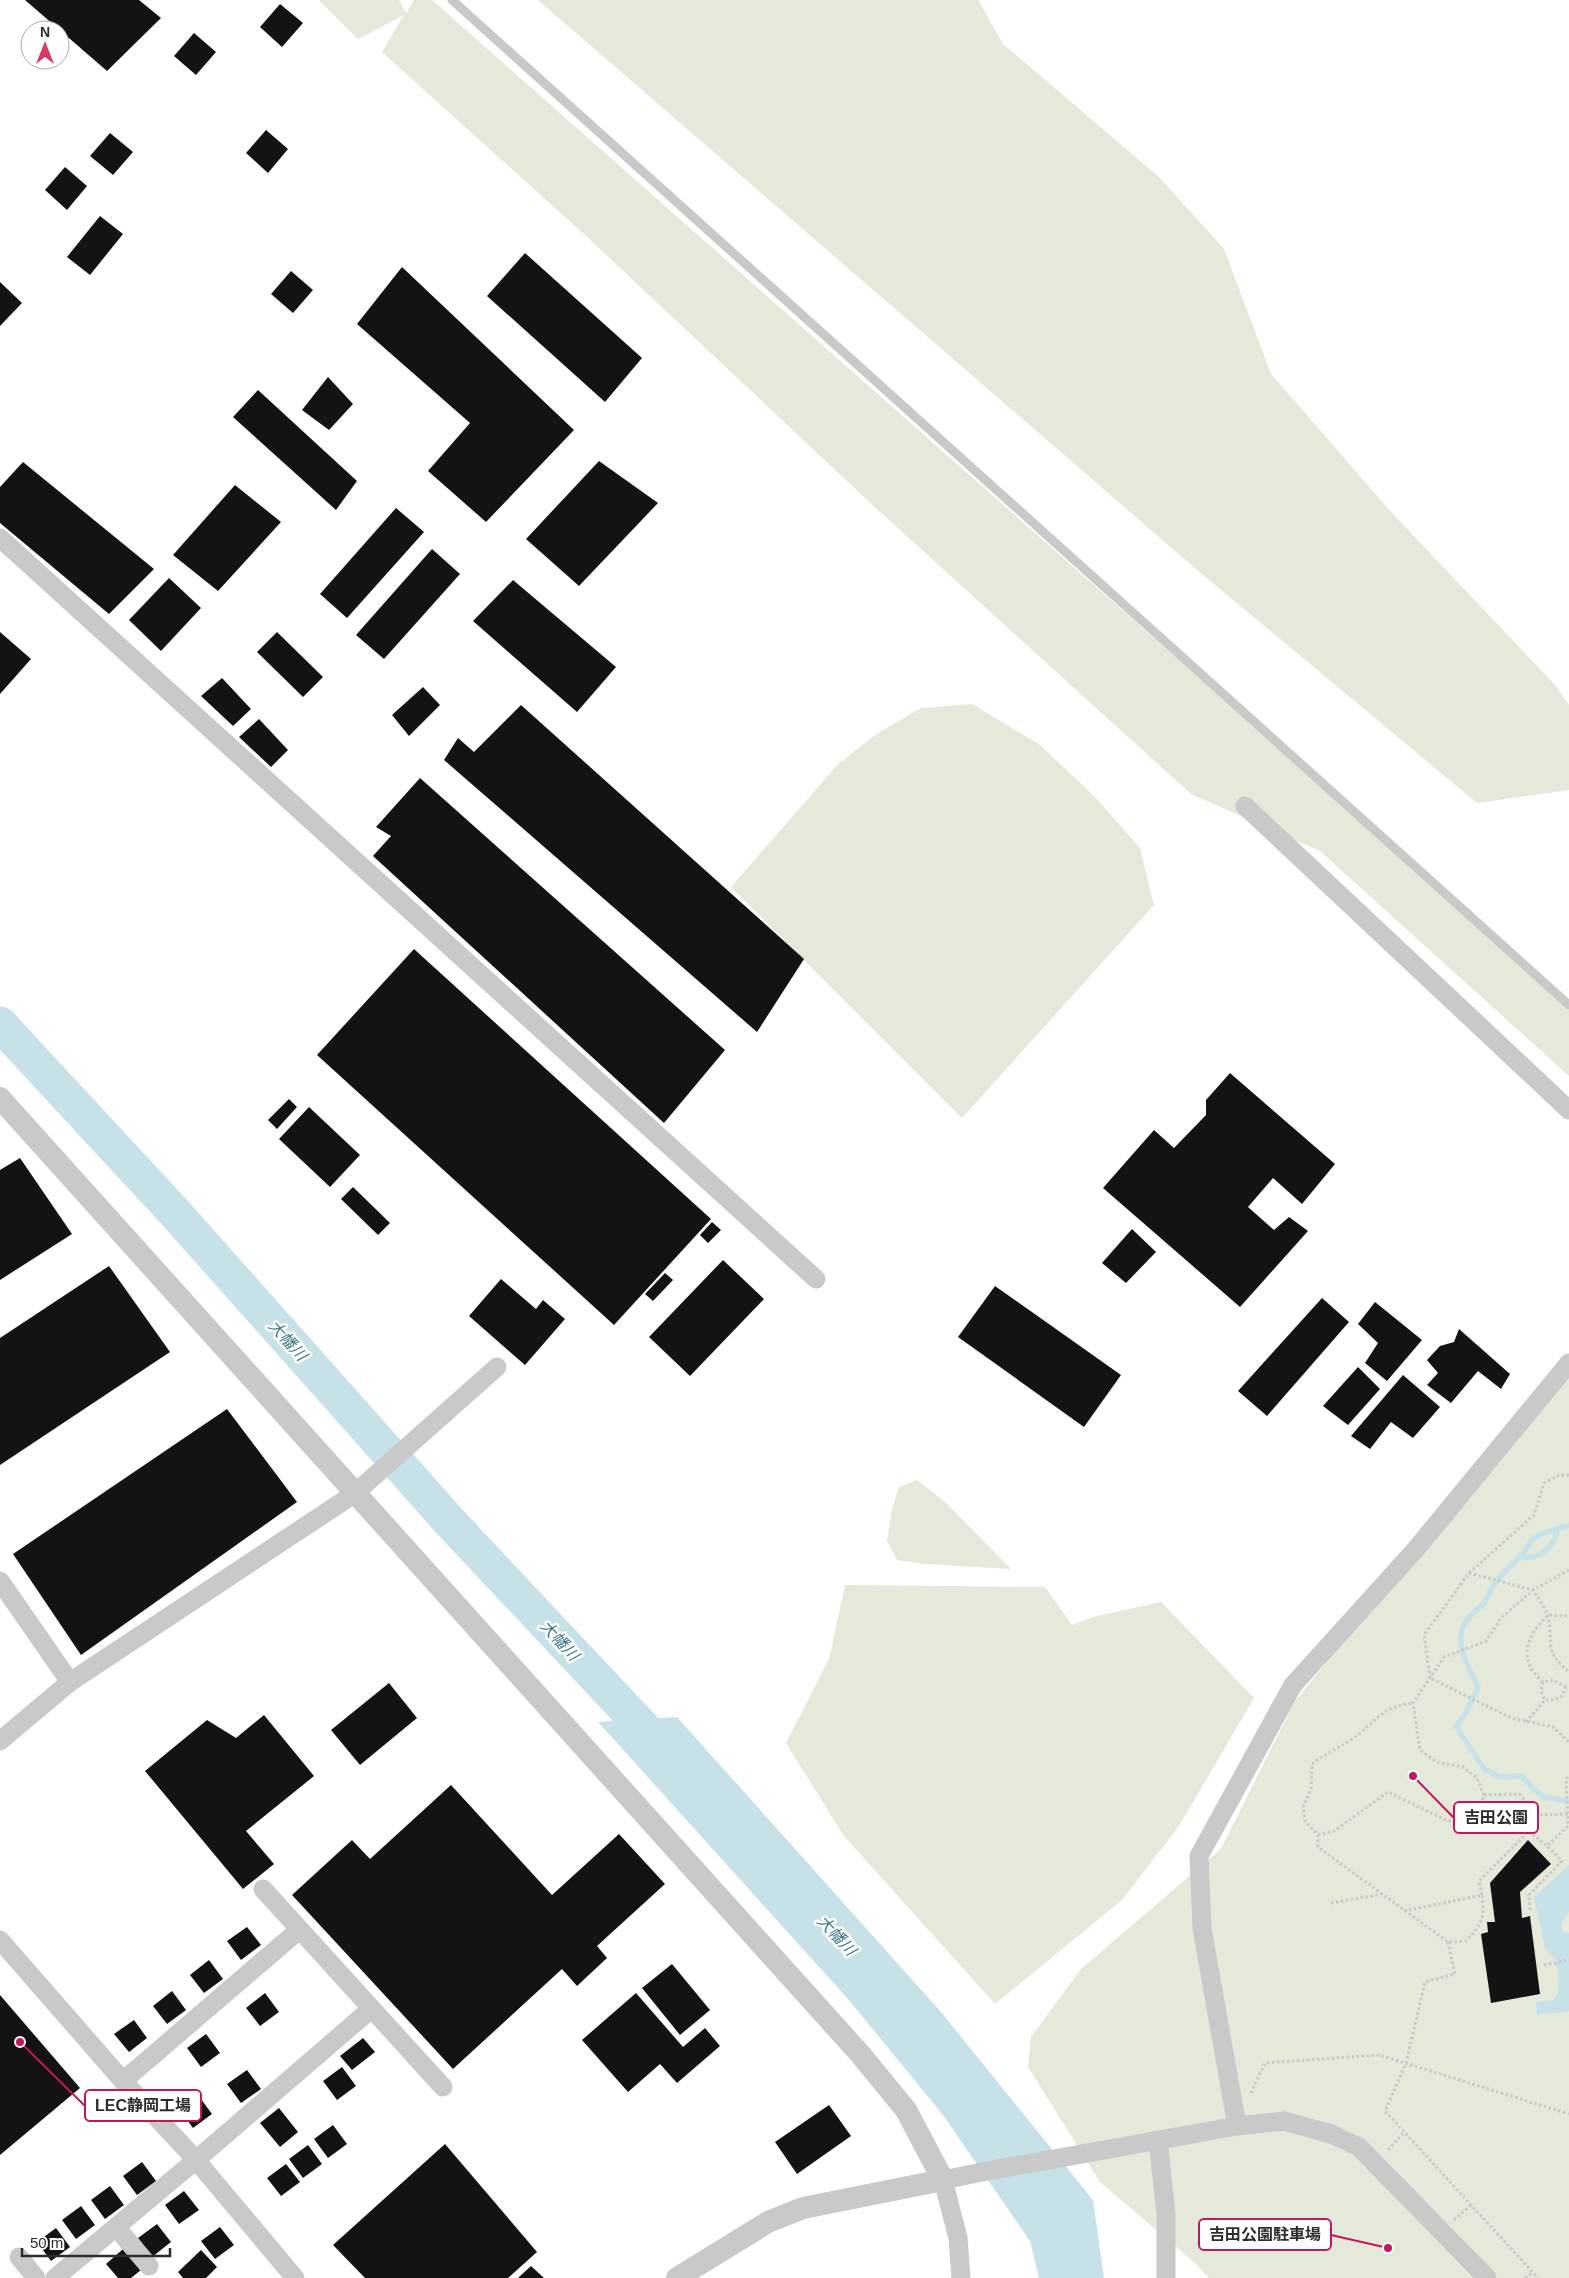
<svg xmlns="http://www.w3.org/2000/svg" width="1569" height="2278" font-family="Helvetica,'Noto Sans JP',sans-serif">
  <rect width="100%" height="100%" fill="#fff"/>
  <!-- green -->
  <g fill="#e5e9da">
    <path d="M319 0H399L406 13 414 0H432L1569 1005V1076L1320 851 1191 794 879 511 585 235 382 52 404 15 358 39Z"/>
    <path d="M538 0H978L1003 44 1159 177 1224 249 1271 374 1392 513 1556 686 1569 705V790L1477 803 1196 569Z"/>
    <path d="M972 704 1040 745 1094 796 1140 848 1154 905 962 1118 731 887 839 763 878 733 921 708Z"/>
    <path d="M1569 1358V2278H1209L1195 2263 1100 2182 1028 2067 1031 2037 1081 1969 1221 1849 1294 1703Z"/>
    <path d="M917 1480 945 1502 1011 1569 924 1564 897 1560 887 1541 892 1509 899 1487Z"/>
    <path d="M845 1585 1045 1587 1072 1625 1093 1617 1161 1602 1254 1698 1179 1826 1122 1900 995 2004 844 1836 786 1743 829 1659Z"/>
  </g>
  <!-- water -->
  <g fill="#c7e1e8">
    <path d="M677 1717 941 2012 1093 2200 1104 2278H1039L1030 2241 943 2115 848 1999 598 1722Z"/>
    <path d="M1569 1865V1912L1561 1924 1563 1932 1569 1933V2011L1537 2015 1536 2002 1554 2000 1558 1993 1559 1976 1555 1959 1545 1949 1534 1897Z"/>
  </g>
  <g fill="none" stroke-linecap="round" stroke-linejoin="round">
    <!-- stream -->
    <g stroke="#c7e1e8" stroke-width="5.5">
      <path d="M1569 1525C1557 1530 1543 1531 1533 1539 1528 1544 1525 1552 1519 1558 1511 1567 1500 1575 1493 1586 1489 1591 1489 1597 1484 1603 1477 1611 1465 1618 1462 1629 1456 1648 1471 1671 1478 1687L1466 1713 1456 1727 1484 1769 1500 1777 1522 1776C1538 1796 1543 1799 1569 1801"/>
      <path d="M1520 1557C1538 1560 1554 1549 1557 1530"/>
    </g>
    <!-- river -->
    <path stroke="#c7e1e8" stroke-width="35" d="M0 1024 176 1214 450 1522 668 1754"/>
  </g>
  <!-- building -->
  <g fill="#131313">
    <path d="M25 0H139L161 18 107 71Z"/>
    <path d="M280 4 303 23 282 47 260 27Z"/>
    <path d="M194 33 216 52 196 75 174 56Z"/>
    <path d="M266 130 288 149 268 173 246 153Z"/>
    <path d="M110 133 133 152 113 175 90 156Z"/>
    <path d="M65 167 87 186 67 210 45 190Z"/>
    <path d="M100 216 123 234 90 275 67 257Z"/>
    <path d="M525 253 642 358 605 402 487 296Z"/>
    <path d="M402 267 574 430 486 522 428 471 470 423 357 324Z"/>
    <path d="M291 271 313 290 293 313 271 294Z"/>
    <path d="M0 282 22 303 0 326Z"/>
    <path d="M328 377 353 404 329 430 302 410Z"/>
    <path d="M258 390 357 481 336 510 233 417Z"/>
    <path d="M599 461 658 503 579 586 526 539Z"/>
    <path d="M23 462 154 569 109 614 0 523V487Z"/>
    <path d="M235 485 281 522 218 591 173 555Z"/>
    <path d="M396 508 424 532 347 618 320 594Z"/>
    <path d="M432 549 460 574 384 659 356 635Z"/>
    <path d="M169 578 201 608 161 651 129 620Z"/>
    <path d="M513 580 616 667 577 712 473 621Z"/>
    <path d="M0 632 31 659 0 694Z"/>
    <path d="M277 632 323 677 303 697 257 652Z"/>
    <path d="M222 678 251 709 233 726 201 696Z"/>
    <path d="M423 687 440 705 409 736 392 715Z"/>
    <path d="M521 705 804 959 757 1032 444 760 458 738 474 752Z"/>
    <path d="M259 719 288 750 271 767 239 737Z"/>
    <path d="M420 778 725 1050 664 1123 373 856 391 836 376 827Z"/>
    <path d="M414 949 711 1219 614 1325 317 1055Z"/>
    <path d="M1230 1073 1335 1164 1302 1204 1273 1178 1248 1207 1274 1230 1289 1217 1308 1231 1240 1307 1103 1188 1154 1130 1174 1148 1206 1115V1100Z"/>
    <path d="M289 1099 297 1107 277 1129 268 1120Z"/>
    <path d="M309 1107 360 1155 330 1187 279 1139Z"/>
    <path d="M20 1158 72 1234 0 1280V1170Z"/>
    <path d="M353 1187 390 1223 378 1235 341 1199Z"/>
    <path d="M712 1222 721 1230 708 1243 700 1235Z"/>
    <path d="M1132 1229 1156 1252 1126 1283 1102 1263Z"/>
    <path d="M723 1260 764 1299 690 1376 649 1337Z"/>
    <path d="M109 1266 170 1352 0 1465V1338Z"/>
    <path d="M665 1273 673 1280 653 1301 645 1294Z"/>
    <path d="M501 1279 536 1309 543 1300 565 1319 525 1365 469 1316Z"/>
    <path d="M995 1286 1121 1375 1084 1427 958 1337Z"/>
    <path d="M1322 1298 1349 1322 1267 1416 1238 1391Z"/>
    <path d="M1375 1302 1422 1340 1387 1381 1365 1363 1378 1343 1358 1324Z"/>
    <path d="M1459 1329 1510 1374 1501 1389 1478 1371 1451 1403 1427 1385 1438 1373 1427 1360 1440 1346 1454 1342Z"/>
    <path d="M1358 1367 1380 1389 1348 1425 1323 1406Z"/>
    <path d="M1403 1375 1440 1407 1413 1438 1391 1422 1370 1449 1351 1436Z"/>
    <path d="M227 1409 297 1502 81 1655 13 1554Z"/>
    <path d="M389 1683 417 1718 360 1765 331 1730Z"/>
    <path d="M264 1715 314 1776 246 1831 274 1864 243 1889 145 1771 207 1720 236 1738Z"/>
    <path d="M451 1785 552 1895 619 1834 665 1884 597 1946 607 1958 577 1986 562 1969 453 2069 292 1895 352 1840 370 1859Z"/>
    <path d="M1528 1840 1551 1864 1520 1892 1522 1918 1530 1916 1540 1994 1491 2003 1481 1934 1488 1932 1487 1922H1495L1490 1883Z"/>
    <path d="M247 1927 261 1945 241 1960 227 1941Z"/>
    <path d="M209 1960 223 1979 204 1993 190 1975Z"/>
    <path d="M672 1964 710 2010 680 2035 642 1988Z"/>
    <path d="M172 1991 186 2010 167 2024 153 2006Z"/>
    <path d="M265 1993 279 2012 260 2026 246 2008Z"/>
    <path d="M636 1993 683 2047 705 2028 720 2046 677 2083 660 2064 628 2092 582 2040Z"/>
    <path d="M0 1995 80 2088 0 2155Z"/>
    <path d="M134 2020 147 2038 129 2052 114 2034Z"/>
    <path d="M206 2034 220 2053 201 2067 187 2048Z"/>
    <path d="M363 2038 375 2052 352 2070 340 2056Z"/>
    <path d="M342 2067 356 2086 337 2100 323 2081Z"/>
    <path d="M247 2070 261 2089 241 2103 227 2084Z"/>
    <path d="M198 2095 212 2114 193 2128 179 2109Z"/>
    <path d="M829 2105 851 2136 797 2174 775 2142Z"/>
    <path d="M279 2108 298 2132 280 2147 260 2123Z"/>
    <path d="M333 2125 347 2144 328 2158 314 2139Z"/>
    <path d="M445 2144 537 2252 508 2278H365L333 2245Z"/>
    <path d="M308 2145 322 2164 303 2178 289 2159Z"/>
    <path d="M142 2162 156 2181 137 2195 123 2176Z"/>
    <path d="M286 2164 300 2182 281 2196 267 2178Z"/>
    <path d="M110 2186 124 2205 105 2219 91 2200Z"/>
    <path d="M184 2191 199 2210 179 2224 165 2205Z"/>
    <path d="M81 2206 95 2225 76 2239 62 2220Z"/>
    <path d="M157 2224 171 2242 152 2257 138 2238Z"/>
    <path d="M220 2227 234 2245 215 2259 201 2241Z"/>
    <path d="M56 2228 70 2247 51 2261 37 2242Z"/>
    <path d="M123 2249 141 2270 131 2278H118L106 2264Z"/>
    <path d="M201 2250 217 2267 206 2278H183L178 2272Z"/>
    <path d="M531 2266 544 2278H518Z"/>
  </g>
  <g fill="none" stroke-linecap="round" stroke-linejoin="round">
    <!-- path -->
    <g stroke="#c9c9c9" stroke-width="3" stroke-dasharray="2.5 2.5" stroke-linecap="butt">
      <path d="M1569 1475H1559L1544 1483 1534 1515 1469 1573 1424 1635 1430 1678 1511 1718 1553 1727 1569 1742"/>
      <path d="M1469 1573 1533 1590C1538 1598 1546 1608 1548 1617 1554 1644 1543 1651 1569 1672"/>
      <path d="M1543 1682 1541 1691 1545 1700"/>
      <path d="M1566 1687 1553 1680 1543 1682C1517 1660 1526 1636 1548 1615L1569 1616"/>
      <path d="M1526 1722 1545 1700H1553L1561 1697 1566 1687H1569"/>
      <path d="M1484 1795 1519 1794 1539 1815 1568 1814"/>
      <path d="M1318 1835 1334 1831 1388 1792 1448 1821H1464L1477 1812 1484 1795 1477 1778 1463 1767 1437 1762 1420 1750 1413 1703 1444 1657 1486 1641 1501 1618 1533 1590 1569 1570"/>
      <path d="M1482 1895 1479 1881 1529 1831 1547 1846"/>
      <path d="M1331 1903 1382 1894"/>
      <path d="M1530 1910 1529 1895 1562 1861 1547 1846 1568 1826 1566 1779 1569 1776"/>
      <path d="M1404 1911 1482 1895C1485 1918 1482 1924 1466 1941L1448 1942 1318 1847V1835L1305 1821 1303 1807 1311 1789 1312 1764C1327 1753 1344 1745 1359 1734 1378 1718 1385 1706 1413 1703"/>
      <path d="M1448 1942 1455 1974 1425 1982 1406 2063 1385 2111 1538 2278"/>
      <path d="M1544 1965 1569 1960"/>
      <path d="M1251 2093 1265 2063 1379 2055 1569 2114"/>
      <path d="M1388 2150 1404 2132"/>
      <path d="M1454 2220 1471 2205"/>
      <path d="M1525 2278 1533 2272"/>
    </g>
    <!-- service -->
    <path stroke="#c9c9c9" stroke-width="9" d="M452 0 1569 1005"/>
    <!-- minor -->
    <g stroke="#c9c9c9" stroke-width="19">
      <path d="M0 538 816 1279"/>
      <path d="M1245 806 1569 1110"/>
      <path d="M0 1581 70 1682"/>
      <path d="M0 1741 70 1682 354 1494 497 1367"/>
      <path d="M263 1889 443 2087"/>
      <path d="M0 1940 123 2081 196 2160 295 2278"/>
      <path d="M123 2081 299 1930"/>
      <path d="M1237 2126 1202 1928 1199 1856 1293 1685 1416 1549 1569 1363"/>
      <path d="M1158 2140 1166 2214V2278"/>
      <path d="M116 2227 149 2266"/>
      <path d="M19 2257 36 2278"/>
      <path d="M55 2278 196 2160 371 2009"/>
      <path d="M961 2278 958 2238 943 2180 987 2171 1237 2126 1284 2121 1331 2134 1359 2147 1487 2278"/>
    </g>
    <!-- tertiary -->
    <path stroke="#c9c9c9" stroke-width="22" d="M0 1098 861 2055 906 2110 943 2180 803 2208 768 2222 677 2278"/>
  </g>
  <g text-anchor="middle" stroke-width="5" stroke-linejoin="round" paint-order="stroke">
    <!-- water labels -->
    <g font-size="16" font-style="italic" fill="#407988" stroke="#fff">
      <text transform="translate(288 1340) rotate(48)" y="6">大幡川</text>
      <text transform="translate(560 1640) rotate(47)" y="6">大幡川</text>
      <text transform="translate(837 1935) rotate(47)" y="6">大幡川</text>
    </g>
  </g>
  <!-- callouts -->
  <path fill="none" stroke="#c2185b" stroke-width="2" d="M1413 1776L1454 1818M20 2042L85 2106M1388 2248L1331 2235"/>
  <g fill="#c2185b" stroke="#fff" stroke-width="2">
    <circle cx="1413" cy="1776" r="5"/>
    <circle cx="20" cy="2042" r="5"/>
    <circle cx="1388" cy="2248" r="5"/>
  </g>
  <g fill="#fff" stroke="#c2185b" stroke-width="2">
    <rect x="1454" y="1802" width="84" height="31" rx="5"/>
    <rect x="85" y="2090" width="116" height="31" rx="5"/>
    <rect x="1199" y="2219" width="132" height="31" rx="5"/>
  </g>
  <g font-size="16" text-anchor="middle" font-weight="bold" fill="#2c2c2c">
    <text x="1496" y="1823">吉田公園</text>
    <text x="143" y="2111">LEC静岡工場</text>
    <text x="1265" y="2240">吉田公園駐車場</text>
  </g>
  <!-- north arrow -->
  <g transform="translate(45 45)"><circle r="24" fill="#ffffff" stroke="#ababab"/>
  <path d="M0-4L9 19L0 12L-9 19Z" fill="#d93861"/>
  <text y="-8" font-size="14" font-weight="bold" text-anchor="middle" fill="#2c2c2c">N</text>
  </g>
  <!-- scale -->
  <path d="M22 2248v8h148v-8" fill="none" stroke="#2c2c2c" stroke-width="2.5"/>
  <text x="30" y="2248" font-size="15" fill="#2c2c2c" stroke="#ffffff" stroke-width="4" paint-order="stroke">50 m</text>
</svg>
